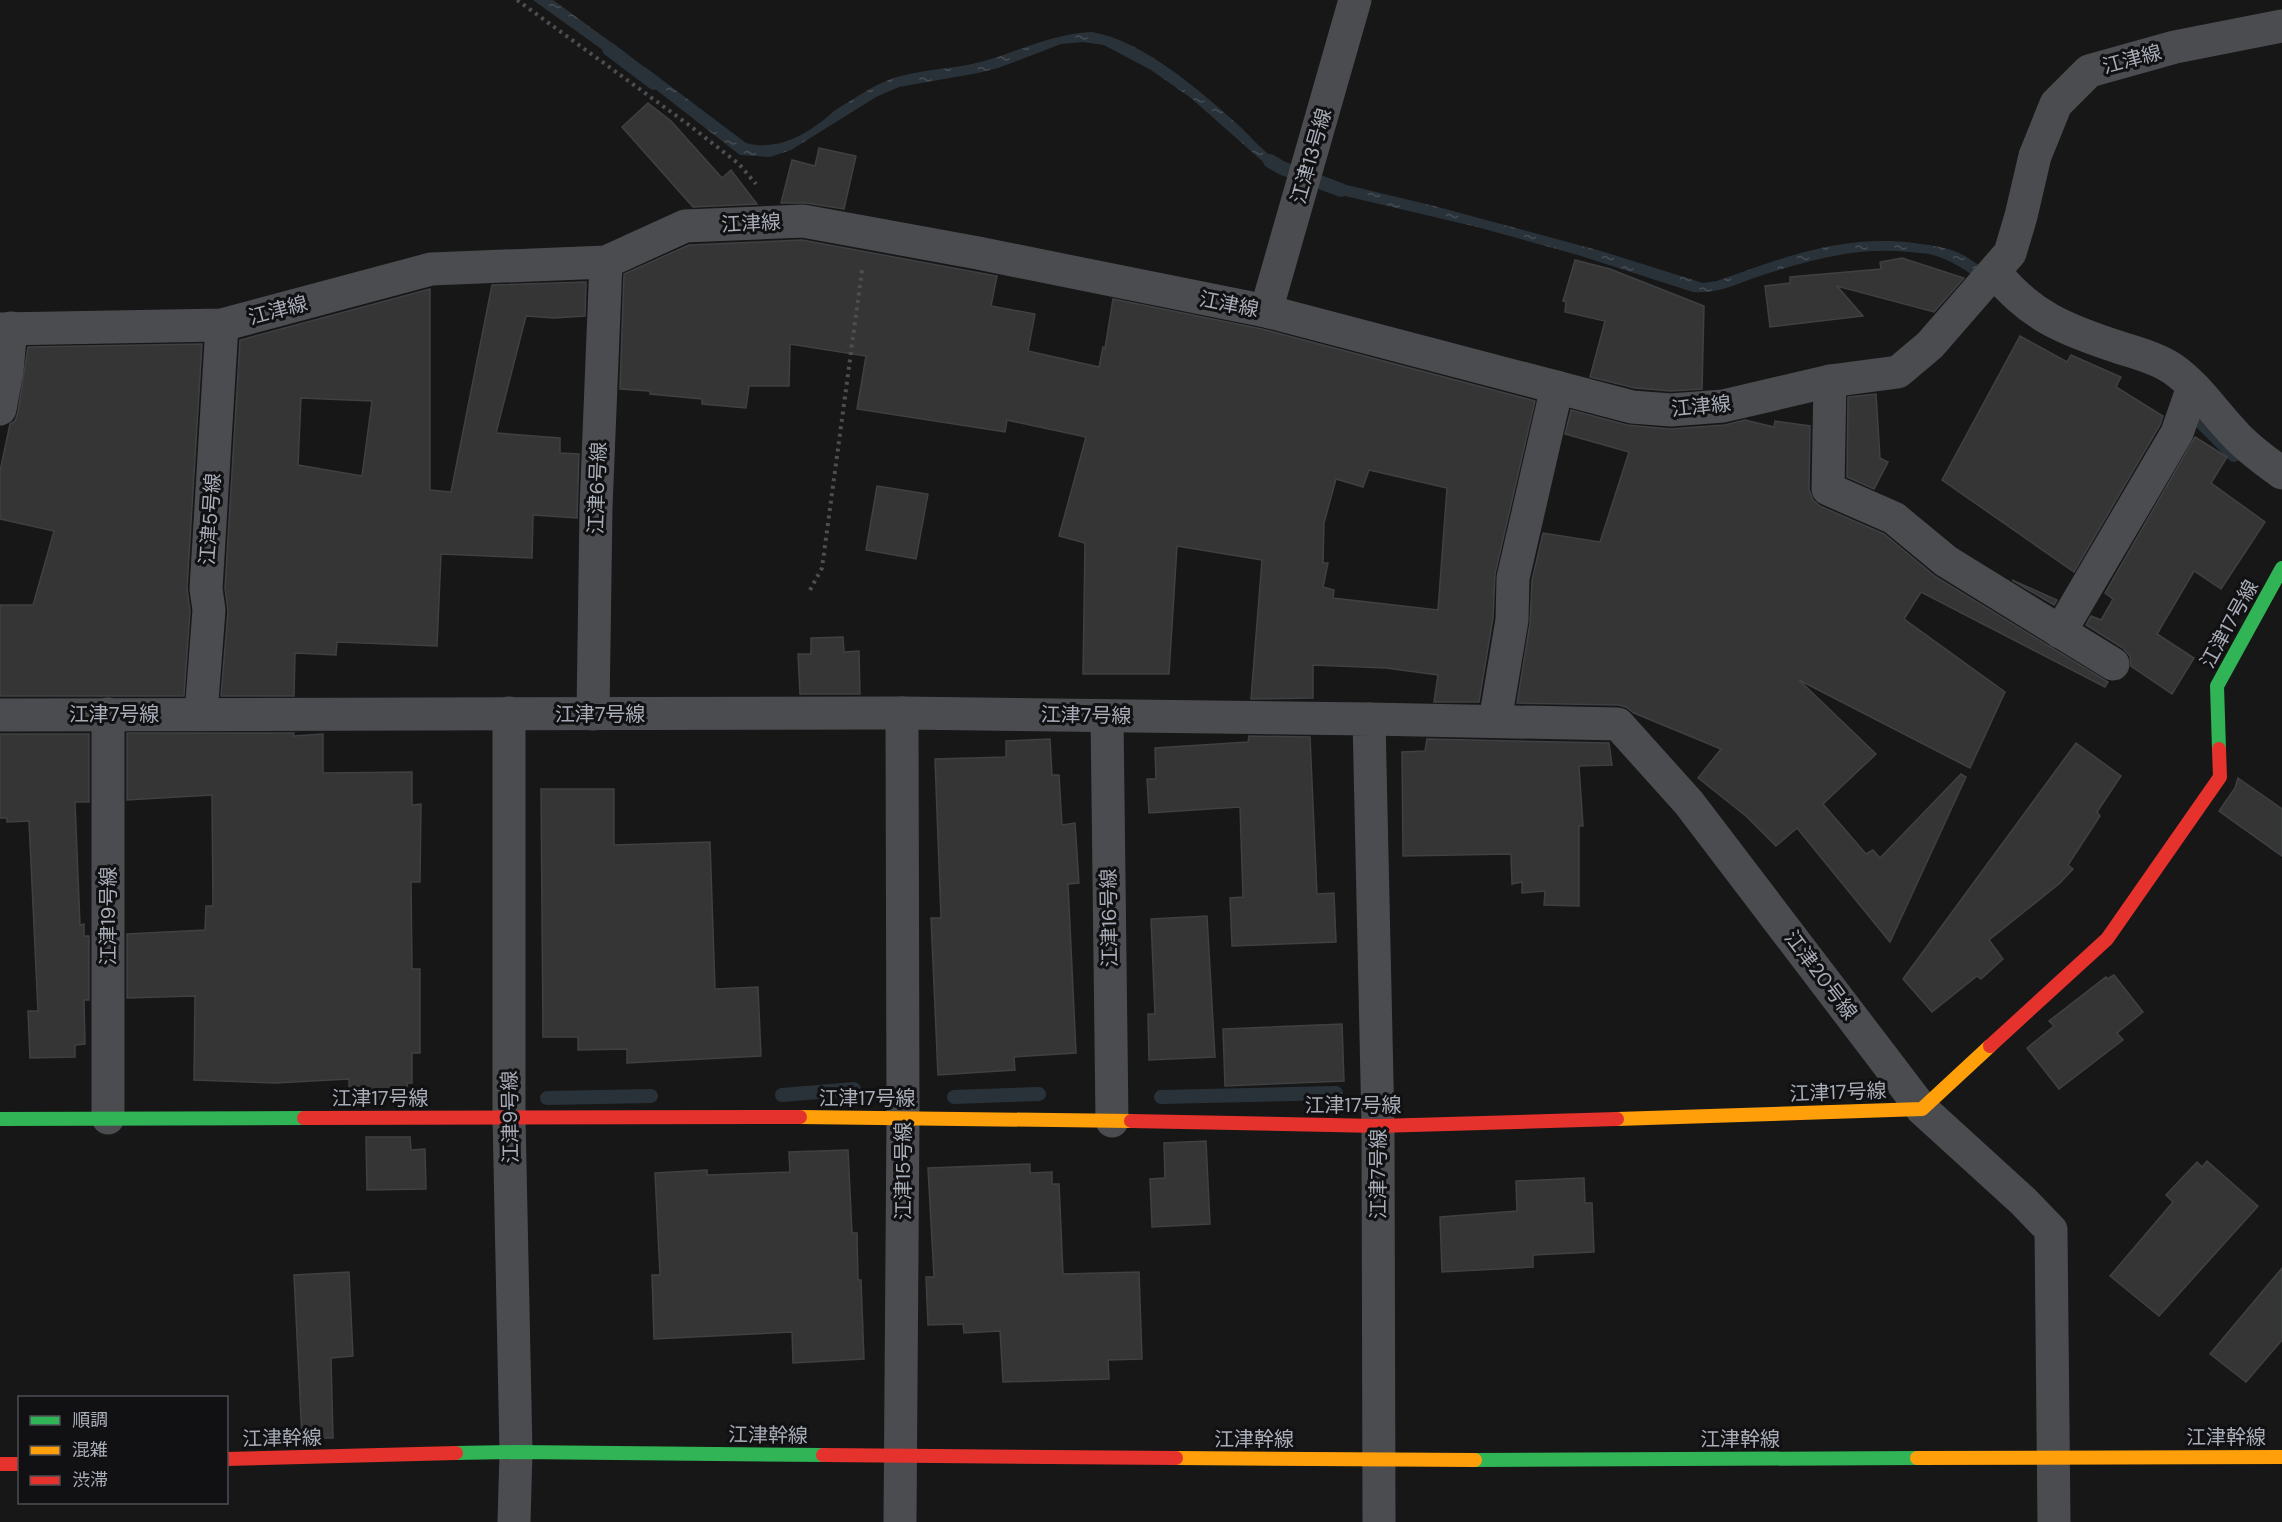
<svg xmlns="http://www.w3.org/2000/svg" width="2282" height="1522" font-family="'DM Sans','Noto Sans JP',sans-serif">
  <defs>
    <pattern id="water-ripples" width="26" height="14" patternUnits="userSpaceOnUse" patternTransform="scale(1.5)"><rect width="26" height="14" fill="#2a3239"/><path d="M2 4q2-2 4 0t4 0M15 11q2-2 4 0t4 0" fill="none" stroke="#464d54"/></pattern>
  </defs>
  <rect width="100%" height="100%" fill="#171717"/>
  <!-- water -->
  <g fill="url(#water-ripples)">
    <path d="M533 0H553L627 54 621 63Z"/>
    <path d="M1092 32C1143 41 1198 89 1236 123 1252 137 1266 157 1286 164L1282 173 1270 168 1191 98 1151 70 1104 45 1083 42 1061 44 998 68 978 73 899 87 876 97 791 150 770 157 740 155 636 74 645 67 746 143C772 150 797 140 818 124 826 119 832 112 840 107 859 96 879 81 901 76 930 68 961 69 991 59 1026 48 1054 34 1092 32Z"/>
    <path d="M1326 180 1434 206 1601 251 1703 283 1717 281C1783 258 1841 234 1914 243 1927 245 1941 246 1954 251 1964 254 1973 262 1982 267L1974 276C1961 267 1948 259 1933 255 1926 253 1918 253 1910 252 1857 247 1813 259 1763 275 1737 283 1721 294 1693 292L1578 255 1477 227 1324 191Z"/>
  </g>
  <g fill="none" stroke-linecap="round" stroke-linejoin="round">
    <!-- stream -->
    <g stroke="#2a3239" stroke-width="14">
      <path d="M609 49 654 83"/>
      <path d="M1270 161 1282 168 1341 190"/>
      <path d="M2186 407 2234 455"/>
      <path d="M782 1095 854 1089"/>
      <path d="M954 1097 1039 1094"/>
      <path d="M1161 1097 1336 1093"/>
      <path d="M547 1098 651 1096"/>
    </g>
  </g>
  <!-- building -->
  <g fill="#353536" stroke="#3f4043" stroke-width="1.5" fill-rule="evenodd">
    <path d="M648 103 671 121 722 178 731 170 757 204 693 207 622 127Z"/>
    <path d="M819 148 856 156 844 209 806 203H781L792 160 815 166Z"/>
    <path d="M802 240 997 276 991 306 1035 314 1028 351 1099 367 1103 347 1105 348 1113 299 1262 329 1535 401 1495 574 1493 618 1479 702H1434L1438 675 1386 668 1313 665V698L1251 699 1262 560 1177 546 1169 674H1083L1085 543 1059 536 1086 437 1007 420 1005 432 857 409 866 356 790 344 789 386H749L746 408 702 404V399L650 394V391L620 389 624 274 689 245ZM1369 470 1447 488 1438 610 1333 598 1334 590 1323 587 1328 563H1323L1324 523 1336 479 1363 487Z"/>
    <path d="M1902 258 1964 278 1934 312 1837 286 1863 316 1770 327 1765 286 1790 283V277L1881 269 1880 262Z"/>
    <path d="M1575 260 1610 269 1704 306 1702 389 1671 391 1635 388 1590 377 1605 321 1565 312 1566 302 1563 301Z"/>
    <path d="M586 282 585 316 554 318 526 316 496 433 560 438V453L579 454 577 518 533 515 532 558 441 554 437 646 337 642 336 655 295 653 294 696H221L228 611 225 588 240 340 430 289V490L451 492 492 285ZM301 398 372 401 362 476 298 465Z"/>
    <path d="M2020 336 2067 362 2071 355 2121 377 2116 387 2163 416 2160 425 2074 572 1942 480Z"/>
    <path d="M202 344 187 588 190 611 184 696H0V605H33L54 531 0 519V471L10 424 15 421 18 412 28 347Z"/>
    <path d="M1876 394 1880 458 1888 462 1874 489 1847 477 1848 397Z"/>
    <path d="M1571 410 1627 425 1670 429 1725 425 1745 420 1774 427 1775 421 1810 426 1809 489 1813 500 1820 506 1884 534 1936 577 2108 682 2105 687 1921 592 1904 619 2005 692 1970 768 1799 680 1876 754 1823 804 1866 854 1873 850 1880 858 1961 774 1966 777 1890 942 1797 828 1776 846 1746 816 1698 778 1721 749 1634 713 1626 707 1619 705 1517 703 1530 623 1532 580 1543 533 1600 542 1629 452 1565 434Z"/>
    <path d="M2195 437 2227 457 2211 483 2265 522 2221 589 2194 571 2157 634 2194 658 2172 694 2131 666 2130 656 2123 648 2086 625 2091 616 2101 620 2113 599 2105 593Z"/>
    <path d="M877 486 928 494 916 559 866 550Z"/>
    <path d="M2012 580 2057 600 2054 605Z"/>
    <path d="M843 637 844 652 859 651 860 694H800L798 654H811V638Z"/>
    <path d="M127 733H294L293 736 323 734V773L412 772V805L421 804 420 882H411L412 969H420V1053H412V1083H407L408 1099H365V1094H349V1079L275 1083 194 1080 195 996 127 998V934L205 930 206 906H213L212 795 127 800Z"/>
    <path d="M0 734H89V802H75L80 925 84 924V936H89V1000H84L85 1044 75 1045V1057L30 1058 28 1011H38L29 821 7 822V818H0Z"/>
    <path d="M1249 736 1310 737 1317 894 1334 893 1336 942 1232 946 1230 898 1243 897 1240 807 1149 813 1147 779H1156L1155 748 1248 742Z"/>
    <path d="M1050 739 1052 775H1059L1062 825 1075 823 1079 883 1068 884 1076 1053 1014 1057 1015 1070 938 1075 931 918H941L935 759 1006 757V741Z"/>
    <path d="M1427 739 1609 743 1612 765 1579 766 1583 826H1579V906L1544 905 1545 891 1522 893V882L1512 884 1511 854 1403 856 1402 752 1425 751Z"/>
    <path d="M2076 743 2121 776 2097 812 2100 816 2068 865 2073 869 2060 883 1989 940 2003 959 1981 979 1977 976 1932 1012 1903 979Z"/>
    <path d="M2238 778 2282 809V856L2219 811 2235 788Z"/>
    <path d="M541 789H614V845L710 842 715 989 758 987 761 1056 627 1063V1049L578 1050V1037H543Z"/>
    <path d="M1207 916 1215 1057 1149 1060 1148 1014H1155L1151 919Z"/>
    <path d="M2114 975 2143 1012 2117 1033 2123 1040 2059 1089 2027 1048 2054 1026 2049 1021 2106 977 2107 979Z"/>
    <path d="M1342 1024 1344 1081 1225 1086 1223 1029Z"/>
    <path d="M366 1137H410L411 1150 425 1149 426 1189 367 1190Z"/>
    <path d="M1206 1141 1210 1224 1152 1227 1150 1179 1165 1178 1164 1143Z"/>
    <path d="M848 1150 852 1233H857L858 1280H861L864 1359 793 1363 792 1332 654 1339 652 1275H660L655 1173 707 1170V1175L790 1172 789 1152Z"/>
    <path d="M2207 1161 2258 1206 2159 1316 2110 1276 2173 1202 2166 1195 2197 1162 2202 1167Z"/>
    <path d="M1030 1164V1173L1052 1172V1184H1059L1063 1274 1139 1272 1142 1359 1108 1360 1109 1379 1003 1382 1000 1331 964 1333 963 1324 928 1325 926 1277H934L928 1168Z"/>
    <path d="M1584 1178 1585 1203H1592L1594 1252 1533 1255V1267L1442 1272 1440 1217 1517 1211 1516 1181Z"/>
    <path d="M2282 1268V1340L2246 1382 2210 1354Z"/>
    <path d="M349 1272 353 1356 331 1358 333 1438H302L294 1275Z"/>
  </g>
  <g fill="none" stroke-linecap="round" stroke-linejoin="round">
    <!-- path -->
    <g stroke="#4d4e52" stroke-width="4" stroke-dasharray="3 4.5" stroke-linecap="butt">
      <path d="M517 0 689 125 739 164 756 184"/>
      <path d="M810 590 822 568 862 270"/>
    </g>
    <!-- street -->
    <g stroke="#4b4c50" stroke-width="33">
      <path d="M1995 272C2030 316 2066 330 2118 347 2136 353 2157 358 2173 369 2197 386 2213 411 2233 432 2247 448 2265 461 2282 473"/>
      <path d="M1266 311 1355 0"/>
      <path d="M0 329 222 325 431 269 606 262 685 226 803 221 978 253 1266 311 1632 407 1671 410 1723 406 1830 381 1898 372 1930 345 2010 253 2021 216 2035 156 2056 104 2089 71 2175 47 2282 26"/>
      <path d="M1830 381 1828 489 1894 518 1946 561 2113 664"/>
      <path d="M0 409 7 371 11 328"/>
      <path d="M2060 632 2177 433 2193 387"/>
      <path d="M509 713V1117L516 1452 514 1522"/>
      <path d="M201 714 209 610 206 589 222 325"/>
      <path d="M593 714 596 507 606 262"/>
      <path d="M0 715 902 713 1369 719 1378 1126 1379 1522"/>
      <path d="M1107 716 1112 1121"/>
      <path d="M1369 719 1618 724 1689 803 1922 1109 2023 1201 2051 1230 2054 1522"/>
      <path d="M1495 721 1512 620 1513 578 1557 387"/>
      <path d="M108 1118V714"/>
      <path d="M900 1522 903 1117 902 713"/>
    </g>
    <!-- fast -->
    <g stroke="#30b455" stroke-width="14">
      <path d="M2219 749 2217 686 2282 568"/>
      <path d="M0 1119 304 1118"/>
      <path d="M456 1453 516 1452 823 1455"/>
      <path d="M1475 1460 1917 1458"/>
    </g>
    <!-- slow -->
    <g stroke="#ff9f0a" stroke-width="14">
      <path d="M800 1117 1131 1121"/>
      <path d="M1617 1119 1922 1109 1990 1046"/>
      <path d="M1176 1458 1475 1460"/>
      <path d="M1917 1458 2282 1457"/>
    </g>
    <!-- jam -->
    <g stroke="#e5322d" stroke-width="14">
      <path d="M1990 1046 2107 939 2220 777 2219 749"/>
      <path d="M304 1118 800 1117"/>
      <path d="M1131 1121 1378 1126 1617 1119"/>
      <path d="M823 1455 1176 1458"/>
      <path d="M226 1459 456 1453"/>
      <path d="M0 1464H20"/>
    </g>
  </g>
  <g text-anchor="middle" stroke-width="6" stroke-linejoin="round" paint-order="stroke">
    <!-- street labels -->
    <g font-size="20" fill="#a8adb8" stroke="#111113">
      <text transform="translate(2132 59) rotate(-15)" y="7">江津線</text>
      <text transform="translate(1311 156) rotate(-74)" y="7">江津13号線</text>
      <text transform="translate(751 223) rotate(-3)" y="7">江津線</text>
      <text transform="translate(1229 304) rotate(11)" y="7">江津線</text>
      <text transform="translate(278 310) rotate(-15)" y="7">江津線</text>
      <text transform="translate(1701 406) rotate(-6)" y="7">江津線</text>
      <text transform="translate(597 488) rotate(-88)" y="7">江津6号線</text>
      <text transform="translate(210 519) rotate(-86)" y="7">江津5号線</text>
      <text transform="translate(2229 624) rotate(-61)" y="7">江津17号線</text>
      <text x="114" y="721">江津7号線</text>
      <text x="600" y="721">江津7号線</text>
      <text transform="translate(1086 715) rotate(1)" y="7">江津7号線</text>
      <text transform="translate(108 916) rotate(-90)" y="7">江津19号線</text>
      <text transform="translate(1109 918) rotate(-91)" y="7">江津16号線</text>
      <text transform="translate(1821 975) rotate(53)" y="7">江津20号線</text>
      <text transform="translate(1838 1092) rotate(-2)" y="7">江津17号線</text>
      <text x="380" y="1105">江津17号線</text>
      <text x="867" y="1105">江津17号線</text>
      <text x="1353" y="1112">江津17号線</text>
      <text transform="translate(510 1117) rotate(-91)" y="7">江津9号線</text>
      <text transform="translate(903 1171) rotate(-90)" y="7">江津15号線</text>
      <text transform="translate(1378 1174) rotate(-90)" y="7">江津7号線</text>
      <text transform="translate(768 1435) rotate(1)" y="7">江津幹線</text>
      <text x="2226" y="1444">江津幹線</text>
      <text transform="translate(282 1438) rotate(-1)" y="7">江津幹線</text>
      <text x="1254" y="1446">江津幹線</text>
      <text x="1740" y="1446">江津幹線</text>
    </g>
  </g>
  <!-- legend -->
  <rect x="18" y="1396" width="210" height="108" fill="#111113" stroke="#4d4f55" stroke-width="1.5"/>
  <rect x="30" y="1416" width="30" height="9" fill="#30b455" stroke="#4d4f55" stroke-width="1.5"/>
  <text x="72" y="1426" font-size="18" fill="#a8adb8">順調</text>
  <rect x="30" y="1446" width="30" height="9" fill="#ff9f0a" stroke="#4d4f55" stroke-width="1.5"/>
  <text x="72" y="1456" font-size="18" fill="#a8adb8">混雑</text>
  <rect x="30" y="1476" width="30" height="9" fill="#e5322d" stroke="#4d4f55" stroke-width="1.5"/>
  <text x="72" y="1486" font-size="18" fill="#a8adb8">渋滞</text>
</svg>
